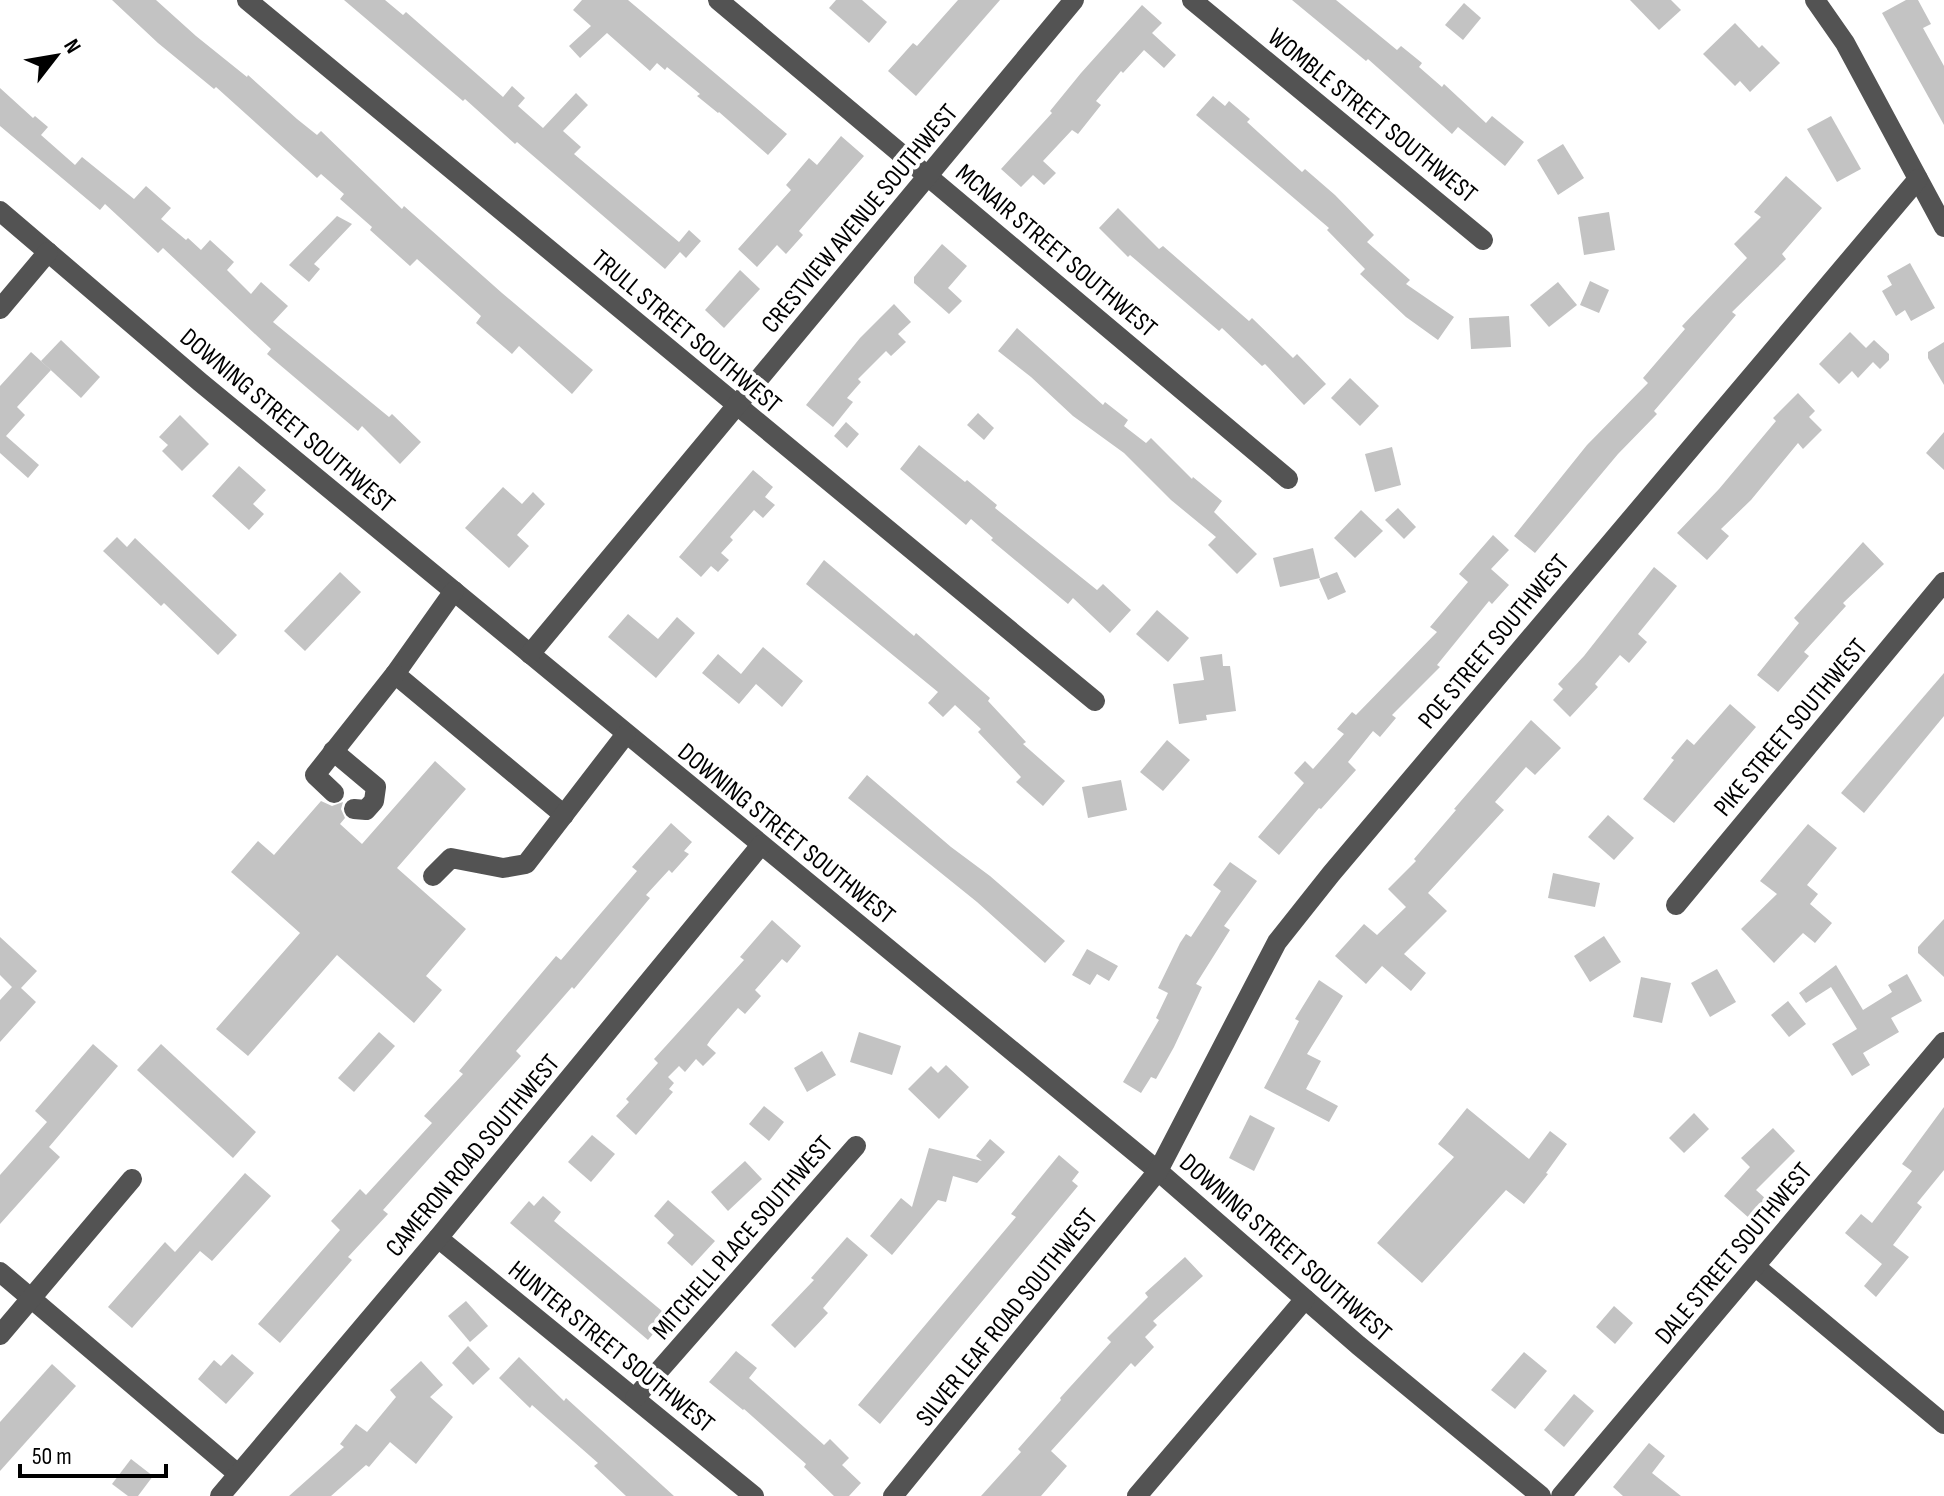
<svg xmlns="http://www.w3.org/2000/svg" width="1944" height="1496" font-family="'Sofia Sans Condensed',sans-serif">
  <rect width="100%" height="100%" fill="#fff"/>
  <!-- building -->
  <g fill="#c3c3c3">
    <path d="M112 0H156L196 36 247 77 248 75 297 119 317 135 321 131 402 209 404 206 502 293 593 370 572 394 519 346 512 354 476 323 481 316 417 259 410 266 370 230 372 227 340 199 344 194 321 174 317 178 216 87 214 89 158 43Z"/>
    <path d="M344 0H385L403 15 406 12 503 97 512 86 525 98 518 106 543 128 576 93 588 105 563 131 581 147 574 154 679 242 689 230 701 241 686 258 680 252 665 269 517 142 515 144 465 99 463 101Z"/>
    <path d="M582 0H628L787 134 768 155 719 112 718 113 697 96 700 94 667 67 665 70 657 63 650 71 607 33 580 58 569 46 591 26 573 10Z"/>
    <path d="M836 0H862L887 22 869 43 829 8Z"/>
    <path d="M958 0H1000L916 96 888 71 913 43 917 46Z"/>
    <path d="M1292 0H1336L1397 50 1401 46 1422 63 1419 67 1442 87 1444 84 1486 123 1492 116 1524 142 1505 166 1458 127 1452 134 1368 59 1366 61Z"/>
    <path d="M1630 0H1671L1681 10 1659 30Z"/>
    <path d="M1906 0H1918L1931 24 1923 28 1944 66V125L1882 13Z"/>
    <path d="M1464 3 1481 18 1463 40 1445 25Z"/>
    <path d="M1142 5 1162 23 1152 33 1176 55 1164 68 1144 50 1123 73 1121 71 1096 101 1101 105 1078 134 1072 130 1043 161 1056 173 1044 185 1033 175 1021 187 1001 169 1052 113 1050 111 1081 73Z"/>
    <path d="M1735 23 1759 48 1762 45 1780 63 1750 92 1740 81 1735 86 1703 54Z"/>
    <path d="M0 88 33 118 35 116 48 127 41 135 75 165 82 157 134 199 146 186 171 208 161 219 186 240 188 238 201 250 210 240 234 262 227 270 251 294 261 282 288 306 273 322 389 417 392 414 421 442 400 464 362 426 358 431 267 354 271 349 163 248 158 253 105 204 100 210 0 126Z"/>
    <path d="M1213 96 1225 106 1229 101 1250 119 1247 122 1302 172 1305 169 1335 195 1374 235 1367 242 1410 280 1406 284 1454 317 1438 340 1406 317 1360 274 1365 269 1327 230 1329 228 1196 115Z"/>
    <path d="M1831 116 1861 169 1837 182 1807 129Z"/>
    <path d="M841 136 864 156 799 231 803 235 786 254 777 245 757 267 738 249 791 190 786 185 809 158 817 165Z"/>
    <path d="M1563 144 1584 178 1558 195 1537 160Z"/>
    <path d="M1786 176 1822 208 1782 254 1786 259 1732 312 1736 315 1654 411 1657 414 1618 454 1535 553 1514 536 1587 445 1648 383 1643 378 1685 329 1682 326 1747 258 1734 244 1761 217 1754 212Z"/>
    <path d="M1118 208 1159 249 1163 246 1249 321 1252 318 1293 358 1297 354 1326 384 1304 405 1265 364 1262 366 1222 328 1219 331 1130 255 1128 257 1099 228Z"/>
    <path d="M1609 212 1615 250 1584 255 1578 217Z"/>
    <path d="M337 216 352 224 314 264 320 269 309 282 289 265Z"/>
    <path d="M942 244 967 266 948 288 962 301 949 314 914 283V277Z"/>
    <path d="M1910 263 1935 308 1911 321 1905 310 1896 316 1882 291 1892 285 1887 276Z"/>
    <path d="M740 270 760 289 724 328 705 310Z"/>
    <path d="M1590 281 1609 290 1599 313 1580 305Z"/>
    <path d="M1558 282 1577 305 1549 327 1530 305Z"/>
    <path d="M894 304 911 322 898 334 906 342 891 356 886 351 858 379 861 382 847 398 853 402 833 427 806 405 860 338Z"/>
    <path d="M1509 316 1511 347 1471 349 1469 318Z"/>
    <path d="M1017 328 1103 405 1105 402 1128 420 1124 426 1146 443 1151 438 1192 479 1193 477 1222 501 1214 512 1257 554 1237 574 1208 545 1216 537 1171 500 1124 453 1073 416 1031 377 998 351Z"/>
    <path d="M1850 332 1866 348 1874 340 1889 354V360L1880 369 1873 362 1858 378 1852 371 1839 384 1819 364Z"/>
    <path d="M61 340 100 377 81 398 41 361Z"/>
    <path d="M1944 342V385L1928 358V352Z"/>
    <path d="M31 352 51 370 17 407 25 415 6 436 39 465 28 478 0 453V386Z"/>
    <path d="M1350 378 1379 406 1360 426 1331 398Z"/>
    <path d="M1798 393 1815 411 1809 417 1822 430 1803 449 1798 443 1751 500 1721 529 1729 536 1707 560 1677 533 1719 489 1776 421 1773 418Z"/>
    <path d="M978 413 994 428 984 440 967 425Z"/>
    <path d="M180 415 209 444 182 471 162 451 168 445 159 437Z"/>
    <path d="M846 422 859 434 847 448 834 436Z"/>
    <path d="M1944 432V470L1926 453Z"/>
    <path d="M919 445 965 482 967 480 997 505 995 508 1097 590 1103 584 1131 610 1110 633 1073 598 1068 604 991 540 993 538 971 519 966 525 900 469Z"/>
    <path d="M1392 447 1401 485 1375 492 1365 454Z"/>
    <path d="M239 466 266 490 253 504 264 514 249 530 212 496Z"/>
    <path d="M753 470 773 487 765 497 775 505 763 518 754 510 730 537 733 540 721 553 729 560 718 572 711 566 701 577 679 557Z"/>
    <path d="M503 487 522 504 533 492 545 504 517 535 529 546 509 568 465 528Z"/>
    <path d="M1398 508 1416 527 1404 539 1385 520Z"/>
    <path d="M1361 510 1383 531 1355 558 1334 538Z"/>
    <path d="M1493 535 1509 550 1491 569 1509 585 1492 604 1489 601 1437 665 1440 667 1392 715 1396 718 1380 737 1373 731 1348 762 1356 770 1321 809 1319 808 1279 855 1258 837 1304 783 1294 773 1305 761 1313 769 1344 734 1337 729 1352 712 1356 715 1437 632 1430 627 1468 582 1459 574Z"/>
    <path d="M117 537 127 547 135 538 237 635 218 655 164 603 161 606 103 551Z"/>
    <path d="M1863 542 1884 564 1843 603 1846 606 1804 652 1809 656 1778 692 1757 675 1799 623 1794 618Z"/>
    <path d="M1313 548 1320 578 1280 587 1273 558Z"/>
    <path d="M824 560 914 636 916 633 990 698 988 701 1026 742 1023 744 1065 781 1043 806 1016 782 1021 777 978 732 981 729 955 705 943 717 928 703 938 692 806 584Z"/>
    <path d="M1654 567 1677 586 1638 634 1647 642 1629 663 1620 655 1595 684 1598 687 1570 717 1553 700 1563 689 1558 684 1584 656Z"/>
    <path d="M340 572 361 592 305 651 284 631Z"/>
    <path d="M1337 572 1346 592 1328 600 1319 579Z"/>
    <path d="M1157 610 1189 638 1168 662 1136 634Z"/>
    <path d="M628 614 658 639 677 617 695 633 656 678 608 637Z"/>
    <path d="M763 647 803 681 782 707 756 684 739 704 702 673 718 654 741 674Z"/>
    <path d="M1222 654 1223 666H1230L1236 711 1206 715 1207 720 1179 724 1173 684 1204 680 1200 657Z"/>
    <path d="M1944 673V716L1864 813 1841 793Z"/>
    <path d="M1730 704 1756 727 1674 823 1643 799 1674 760 1671 758 1687 739 1694 745Z"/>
    <path d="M1531 720 1561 748 1535 775 1526 767 1495 802 1504 810 1428 893 1447 911 1404 954 1426 973 1411 991 1382 966 1366 984 1335 956 1364 924 1377 935 1406 907 1388 889 1416 861 1414 859 1456 810 1454 809Z"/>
    <path d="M1167 740 1190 760 1163 791 1140 772Z"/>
    <path d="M435 761 466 789 397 868 466 929 426 976 442 990 414 1023 337 955 248 1056 216 1029 300 933 231 872 258 841 274 855 321 801 332 806 343 802 341 809 345 818 340 824 362 844Z"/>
    <path d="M867 775 951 847 990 876 1065 941 1045 963 977 902 848 798Z"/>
    <path d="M1121 780 1127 810 1088 818 1082 787Z"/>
    <path d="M1608 815 1634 838 1614 860 1588 837Z"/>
    <path d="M671 823 692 842 684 851 689 854 672 873 669 870 646 895 650 898 574 989 572 987 516 1051 521 1056 383 1210 388 1214 348 1257 352 1260 280 1343 258 1324 340 1230 331 1221 360 1189 366 1195 432 1123 424 1116 463 1074 459 1071 556 956 561 960 584 933 637 871 632 867Z"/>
    <path d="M1808 824 1837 848 1807 885 1818 894 1810 904 1832 923 1815 943 1803 933 1774 963 1741 929 1777 894 1760 881Z"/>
    <path d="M1230 862 1257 881 1224 926 1230 930 1196 984 1202 987 1174 1047 1156 1079 1151 1077 1141 1093 1123 1082 1159 1020 1156 1018 1168 993 1158 988 1180 943 1186 934 1191 937 1221 891 1213 885Z"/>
    <path d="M1553 873 1600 883 1595 907 1548 898Z"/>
    <path d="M1944 919V977L1918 953V947Z"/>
    <path d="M772 920 801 946 787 963 782 959 755 990 761 996 745 1014 738 1008 711 1039 707 1045 716 1053 703 1066 696 1059 685 1072 679 1066 668 1077 674 1083 669 1089 673 1092 636 1135 616 1116 629 1102 626 1099 658 1063 654 1059 744 960 740 957Z"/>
    <path d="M1604 936 1621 962 1590 982 1574 956Z"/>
    <path d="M0 937 37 971 21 988 36 1002 0 1042V1000L12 987 0 975Z"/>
    <path d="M1087 949 1118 966 1109 981 1097 974 1090 985 1072 975Z"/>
    <path d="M1836 965 1863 1010 1892 992 1888 985 1907 974 1922 1001 1891 1018 1899 1032 1863 1053 1870 1065 1852 1076 1832 1044 1857 1029 1831 987 1806 1003 1799 993Z"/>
    <path d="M1717 969 1736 1002 1710 1017 1691 983Z"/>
    <path d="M1641 977 1671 983 1662 1023 1633 1017Z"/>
    <path d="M1319 980 1343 996 1307 1054 1321 1061 1306 1089 1338 1106 1329 1122 1264 1088 1299 1021 1295 1019Z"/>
    <path d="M1788 1001 1806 1024 1789 1037 1771 1015Z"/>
    <path d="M379 1032 395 1046 354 1092 338 1078Z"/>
    <path d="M859 1032 901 1046 892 1075 850 1062Z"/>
    <path d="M93 1044 118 1066 49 1147 60 1157 0 1224V1175L47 1122 35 1111Z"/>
    <path d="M161 1044 256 1132 233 1158 137 1070Z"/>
    <path d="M822 1051 836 1075 807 1092 794 1068Z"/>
    <path d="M946 1065 969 1087 939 1119 908 1089 931 1066 938 1073Z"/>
    <path d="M764 1106 784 1122 769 1141 749 1124Z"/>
    <path d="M1944 1107V1170L1917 1203 1922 1207 1893 1245 1909 1257 1876 1297 1864 1286 1882 1264 1845 1233 1861 1214 1872 1223 1912 1171 1902 1164Z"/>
    <path d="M1467 1108 1529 1159 1550 1131 1567 1144 1546 1173 1548 1174 1524 1204 1506 1190 1422 1283 1377 1243 1454 1157 1438 1144Z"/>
    <path d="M1694 1113 1709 1129 1684 1153 1669 1138Z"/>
    <path d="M1250 1115 1275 1128 1254 1171 1229 1158Z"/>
    <path d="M1773 1128 1795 1151 1756 1190 1766 1199 1749 1218 1724 1196 1750 1167 1741 1158Z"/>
    <path d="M592 1135 615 1154 591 1182 568 1162Z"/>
    <path d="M990 1139 1005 1152 977 1183 953 1176 946 1202 938 1200 892 1255 870 1236 901 1198 912 1207 929 1148 982 1161 976 1156Z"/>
    <path d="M1059 1155 1079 1172 1072 1181 1078 1186 880 1424 858 1405 1016 1217 1011 1214Z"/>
    <path d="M745 1161 762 1179 728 1211 711 1192Z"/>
    <path d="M245 1173 271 1196 212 1261 200 1251 132 1328 108 1307 165 1242 175 1252Z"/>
    <path d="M543 1196 561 1212 554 1221 668 1316 648 1340 510 1223 529 1201 534 1206Z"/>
    <path d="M668 1200 715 1241 692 1266 667 1243 674 1235 654 1216Z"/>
    <path d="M847 1237 868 1255 823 1308 828 1313 795 1348 771 1325 814 1280 811 1278Z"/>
    <path d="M1185 1257 1203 1276 1153 1321 1157 1325 1145 1337 1154 1347 1135 1367 1131 1363 1051 1451 1067 1466 1041 1496H981L1021 1452 1018 1449 1061 1400 1060 1398 1111 1342 1107 1338 1148 1297 1145 1293Z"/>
    <path d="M466 1301 488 1326 470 1342 448 1316Z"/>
    <path d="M1614 1306 1633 1323 1615 1344 1596 1327Z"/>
    <path d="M468 1346 490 1369 473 1385 452 1363Z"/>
    <path d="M736 1351 757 1368 749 1378 824 1445 830 1439 849 1458 842 1465 861 1483 849 1496H834L804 1467 806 1464 744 1409 743 1410 709 1382Z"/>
    <path d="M1524 1352 1547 1371 1515 1409 1491 1390Z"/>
    <path d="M232 1354 254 1373 226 1404 198 1379 214 1360 221 1366Z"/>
    <path d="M519 1357 564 1401 566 1398 674 1496H626L594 1466 598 1463 532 1405 530 1408 499 1378Z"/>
    <path d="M421 1361 443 1385 430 1397 453 1417 416 1464 390 1442 369 1467 366 1465 331 1496H289L344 1447 340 1444 356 1424 367 1432 396 1397 390 1390Z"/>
    <path d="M52 1364 76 1386 0 1471V1422Z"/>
    <path d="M1574 1394 1594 1411 1564 1447 1544 1430Z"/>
    <path d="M1649 1443 1665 1456 1652 1473 1681 1496H1623L1613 1487Z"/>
    <path d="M131 1459 153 1476 138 1496H128L112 1484Z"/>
  </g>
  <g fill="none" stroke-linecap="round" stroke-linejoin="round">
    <!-- minor -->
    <g stroke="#535353" stroke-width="20">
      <path d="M247 0 1095 701"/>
      <path d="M718 0 1288 479"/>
      <path d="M1192 0 1483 240"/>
      <path d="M1815 0 1845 43 1944 227"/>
      <path d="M0 211 200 382 1158 1171 1358 1345 1541 1496"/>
      <path d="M0 309 48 252"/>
      <path d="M454 591 395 674 564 815"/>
      <path d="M530 654 1074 0"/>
      <path d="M333 751 376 787 374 801 366 810 354 809"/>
      <path d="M334 793 315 775 395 674"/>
      <path d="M433 876 451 858 503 868 526 864 626 734"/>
      <path d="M1676 905 1944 582"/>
      <path d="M438 1238 754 1496"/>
      <path d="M1756 1267 1944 1424"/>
      <path d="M0 1272 238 1474"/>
      <path d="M0 1335 132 1179"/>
      <path d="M635 1398 856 1146"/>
      <path d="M220 1496 438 1238 761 845"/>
      <path d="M893 1496 1158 1171 1277 942 1331 874 1918 179"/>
      <path d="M1137 1496 1305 1299"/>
      <path d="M1561 1496 1944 1042"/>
    </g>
  </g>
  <g text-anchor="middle" stroke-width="8" stroke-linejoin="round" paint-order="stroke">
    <!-- street labels -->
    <g font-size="26" fill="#000" stroke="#fff">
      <text transform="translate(1373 115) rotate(39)" y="9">WOMBLE STREET SOUTHWEST</text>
      <text transform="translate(859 218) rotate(-50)" y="9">CRESTVIEW AVENUE SOUTHWEST</text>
      <text transform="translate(1057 250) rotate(40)" y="9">MCNAIR STREET SOUTHWEST</text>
      <text transform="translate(687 331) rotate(40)" y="9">TRULL STREET SOUTHWEST</text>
      <text transform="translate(288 420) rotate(40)" y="9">DOWNING STREET SOUTHWEST</text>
      <text transform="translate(1493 641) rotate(-50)" y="9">POE STREET SOUTHWEST</text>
      <text transform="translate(1790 727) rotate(-50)" y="9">PIKE STREET SOUTHWEST</text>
      <text transform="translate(787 833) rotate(39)" y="9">DOWNING STREET SOUTHWEST</text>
      <text transform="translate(472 1155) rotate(-50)" y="9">CAMERON ROAD SOUTHWEST</text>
      <text transform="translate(742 1237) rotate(-49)" y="9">MITCHELL PLACE SOUTHWEST</text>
      <text transform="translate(1286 1247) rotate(41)" y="9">DOWNING STREET SOUTHWEST</text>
      <text transform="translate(1733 1253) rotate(-50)" y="9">DALE STREET SOUTHWEST</text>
      <text transform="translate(1006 1317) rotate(-51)" y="9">SILVER LEAF ROAD SOUTHWEST</text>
      <text transform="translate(612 1346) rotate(39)" y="9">HUNTER STREET SOUTHWEST</text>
    </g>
  </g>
  <!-- north arrow -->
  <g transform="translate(56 56) rotate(59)" stroke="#ffffff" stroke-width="6" paint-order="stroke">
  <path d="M0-6L14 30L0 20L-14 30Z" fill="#000000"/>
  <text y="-12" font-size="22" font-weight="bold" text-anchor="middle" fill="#000000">N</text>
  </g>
  <!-- scale -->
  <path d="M20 1464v12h146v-12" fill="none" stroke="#000000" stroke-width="4"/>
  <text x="32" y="1464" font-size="24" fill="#000000" stroke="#ffffff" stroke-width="6" paint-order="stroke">50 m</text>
</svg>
